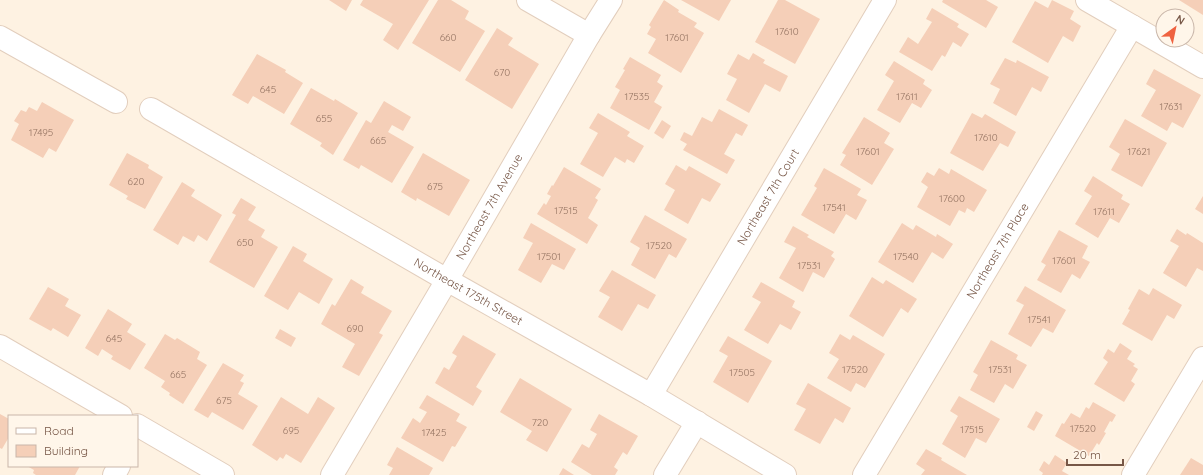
<svg xmlns="http://www.w3.org/2000/svg" width="1203" height="475" font-family="Quicksand,sans-serif">
  <rect width="100%" height="100%" fill="#fef2e2"/>
  <!-- building -->
  <g fill="#f5cfb8">
    <path d="M329 0H352L346 11Z"/>
    <path d="M363 0H429L398 50 383 40 393 24 360 5Z"/>
    <path d="M438 0H451L469 11 465 19 485 31 460 72 412 43Z"/>
    <path d="M664 0 679 10 678 12 697 23 694 27 704 33 681 73 648 53 656 39 647 34 651 27 649 25Z"/>
    <path d="M681 0H731L719 21Z"/>
    <path d="M778 0H785L820 19 795 64 755 42Z"/>
    <path d="M943 0H986L998 7 986 28 942 2Z"/>
    <path d="M1052 0 1074 11 1070 19 1081 26 1073 42 1063 36 1048 63 1012 42 1035 1 1048 8Z"/>
    <path d="M1179 0H1203V15Z"/>
    <path d="M932 8 959 24 957 27 969 34 961 47 953 42 945 57 942 55 932 71 899 52 908 37 918 44 932 22 926 19Z"/>
    <path d="M497 28 513 38 508 45 539 64 512 109 465 80Z"/>
    <path d="M753 53 765 60 763 63 788 76 780 92 765 84 749 113 726 100 737 79 727 74 738 54 749 60Z"/>
    <path d="M257 54 286 70 285 72 303 83 284 114 253 96 248 104 232 95Z"/>
    <path d="M630 57 661 75 657 82 663 86 654 102 662 107 649 130 610 108 620 90 615 87 625 70 623 69Z"/>
    <path d="M1005 58 1016 63 1017 60 1049 77 1041 92 1032 87 1016 116 993 103 1000 89 990 84Z"/>
    <path d="M894 61 925 80 923 84 932 90 921 108 912 103 900 123 877 110 894 81 885 75Z"/>
    <path d="M1154 69 1201 95 1183 128 1172 122 1167 131 1141 116 1156 90 1146 84Z"/>
    <path d="M311 88 334 101 335 99 358 113 333 155 320 146 322 143 290 124Z"/>
    <path d="M384 101 411 117 403 131 392 125 388 132 414 147 392 183 361 165 359 169 343 160 366 120 371 123Z"/>
    <path d="M42 102 74 120 56 152 49 148 43 158 11 140 19 124 14 121 21 110 26 112 29 107 37 111Z"/>
    <path d="M719 109 748 125 742 136 736 133 724 154 735 160 727 174 683 150 687 144 680 140 684 132 692 136 702 117 712 122Z"/>
    <path d="M598 113 630 132 627 136 644 146 634 163 627 159 625 163 615 157 603 177 580 164 598 133 589 128Z"/>
    <path d="M972 113 982 118 985 114 1016 132 1008 147 1000 143 983 171 950 153Z"/>
    <path d="M864 117 890 133 884 143 894 149 872 185 840 165 846 155 842 153Z"/>
    <path d="M1125 119 1167 143 1142 187 1111 170 1120 154 1109 147Z"/>
    <path d="M662 120 671 126 663 139 654 133Z"/>
    <path d="M127 153 149 165 148 168 163 177 145 209 126 199 128 196 109 185Z"/>
    <path d="M423 153 470 180 449 216 417 198 416 201 401 192Z"/>
    <path d="M676 165 686 171 689 166 721 184 710 202 702 198 688 224 664 210 675 190 665 184Z"/>
    <path d="M564 167 601 189 595 198 598 200 588 218 598 225 587 244 537 214 544 203 546 205 551 196 547 194 552 185 553 186Z"/>
    <path d="M824 168 861 189 857 195 867 200 856 220 846 214 834 234 801 215 817 188 814 186Z"/>
    <path d="M939 168 949 174 951 169 987 190 974 212 967 208 965 213 959 210 950 226 917 207 928 187 921 182 927 172 934 176Z"/>
    <path d="M1093 176 1123 195 1121 199 1130 204 1119 223 1110 218 1098 238 1075 224 1092 196 1084 191Z"/>
    <path d="M182 182 195 190 191 196 222 215 207 241 198 235 194 242 183 236 178 245 153 230Z"/>
    <path d="M1203 196V214L1195 209Z"/>
    <path d="M241 198 256 207 248 220 265 230 261 237 278 247 254 288 209 262 236 215 232 213Z"/>
    <path d="M645 215 687 239 676 258 669 254 655 279 631 265 640 248 630 242Z"/>
    <path d="M531 223 576 249 564 270 552 264 541 283 518 270 533 243 523 238Z"/>
    <path d="M902 223 913 230 916 225 936 237 937 234 953 244 943 259 932 252 913 283 878 262Z"/>
    <path d="M793 226 809 235 807 237 834 252 831 256 835 259 824 278 813 272 803 292 779 278 796 248 784 242Z"/>
    <path d="M1177 229 1186 235 1187 233 1203 243V271L1197 268 1186 287 1163 273 1179 246 1170 241Z"/>
    <path d="M1059 230 1088 246 1082 258 1090 262 1080 279 1072 274 1061 293 1037 280 1046 265 1041 262Z"/>
    <path d="M293 246 307 254 303 261 333 279 319 304 299 292 288 310 264 296Z"/>
    <path d="M612 270 656 295 648 309 638 304 622 331 598 317 610 297 599 291Z"/>
    <path d="M872 277 883 284 886 280 917 299 908 313 901 308 883 337 849 316Z"/>
    <path d="M351 279 364 287 361 293 392 311 379 333 383 335 359 376 342 367 355 344 321 324 332 304 335 306Z"/>
    <path d="M761 282 795 301 792 307 801 312 791 330 780 324 768 344 744 330 761 302 752 297Z"/>
    <path d="M1025 286 1066 310 1053 333 1043 328 1031 347 1008 334 1024 305 1016 301Z"/>
    <path d="M48 287 69 299 65 306 81 315 68 337 53 328 51 331 29 319Z"/>
    <path d="M1153 288 1182 305 1174 319 1167 315 1152 341 1122 324 1130 310 1128 309 1139 289 1149 295Z"/>
    <path d="M108 309 132 324 127 332 146 344 130 370 111 359 113 356 102 349 98 356 85 348Z"/>
    <path d="M280 329 296 338 291 347 275 338Z"/>
    <path d="M165 334 175 340 177 338 200 352 197 359 207 365 183 404 169 395 170 393 161 387 165 381 144 368Z"/>
    <path d="M840 334 850 340 853 335 885 354 865 388 856 383 851 392 827 378 839 359 829 353Z"/>
    <path d="M463 335 496 354 476 387 482 391 473 406 435 383 444 367 449 370 457 356 452 353Z"/>
    <path d="M728 336 772 361 748 403 713 382 728 356 719 351Z"/>
    <path d="M991 340 1018 355 1016 359 1027 365 1013 389 1005 384 994 403 970 390 978 375 973 372Z"/>
    <path d="M1120 343 1132 351 1127 359 1135 364 1133 366 1138 369 1131 381 1135 384 1124 402 1094 384 1108 362 1103 358 1108 349 1114 353Z"/>
    <path d="M223 363 244 375 240 381 244 383 238 394 258 406 243 430 212 412 208 418 194 410Z"/>
    <path d="M520 378 572 409 547 452 526 440 532 431 500 412Z"/>
    <path d="M808 383 851 408 843 423 835 418 820 444 794 430 806 409 796 404Z"/>
    <path d="M427 395 460 414 456 421 467 427 455 447 452 446 443 462 401 438 413 418 420 423 427 412 419 408Z"/>
    <path d="M959 396 1000 419 986 443 976 438 965 458 942 444 958 416 950 411Z"/>
    <path d="M281 397 308 414 318 397 335 408 301 463 286 454 283 459 280 457 277 461 252 445Z"/>
    <path d="M1093 402 1116 415 1112 422 1110 421 1104 432 1106 433 1099 445 1097 443 1089 456 1055 436 1062 423 1064 424 1071 413 1080 418 1086 407 1089 409Z"/>
    <path d="M1036 411 1043 415 1034 431 1027 427Z"/>
    <path d="M0 414 9 419V437L2 449 0 448Z"/>
    <path d="M599 414 638 436 627 455 623 452 614 467 618 470 615 475H592L571 462 582 444 589 448 597 434 590 430Z"/>
    <path d="M397 447 433 468 429 475H389L393 468 387 465Z"/>
    <path d="M926 449 942 458 941 460 967 475H921L925 470 916 464Z"/>
    <path d="M1055 455 1067 463 1062 471 1069 475H1042L1043 473 1039 470 1044 461 1049 465Z"/>
    <path d="M1191 458 1203 465V475H1180Z"/>
    <path d="M27 466H80L75 475H36L33 473 34 470Z"/>
    <path d="M563 468 574 475H559Z"/>
  </g>
  <g fill="none" stroke-linecap="round" stroke-linejoin="round">
    <!-- minor casing -->
    <g stroke="#e2cebd" stroke-width="24">
      <g id="minor">
        <path d="M528 0 589 35"/>
        <path d="M1087 0 1203 67"/>
        <path d="M0 37 116 102"/>
        <path id="s1" d="M151 109 447 280 651 395 785 475"/>
        <path d="M0 346 121 416"/>
        <path id="s2" d="M651 395 885 0"/>
        <path d="M137 425 223 475"/>
        <path d="M114 475 119 466"/>
        <path id="s3" d="M332 475 447 280 589 35 611 0"/>
        <path d="M665 475 697 422"/>
        <path id="s4" d="M864 475 1132 26"/>
        <path d="M1133 475 1203 358"/>
      </g>
    </g>
    <!-- minor -->
    <use href="#minor" stroke="#fff" stroke-width="22"/>
  </g>
  <g text-anchor="middle" stroke-width="3" stroke-linejoin="round" paint-order="stroke">
    <!-- number labels -->
    <g font-size="10" fill="#967563">
      <text x="787" y="35">17610</text>
      <text x="448" y="41">660</text>
      <text x="677" y="41">17601</text>
      <text x="502" y="76">670</text>
      <text x="268" y="93">645</text>
      <text x="637" y="100">17535</text>
      <text x="907" y="100">17611</text>
      <text x="1171" y="110">17631</text>
      <text x="324" y="122">655</text>
      <text x="41" y="136">17495</text>
      <text x="986" y="141">17610</text>
      <text x="378" y="144">665</text>
      <text x="868" y="155">17601</text>
      <text x="1139" y="155">17621</text>
      <text x="136" y="185">620</text>
      <text x="435" y="190">675</text>
      <text x="952" y="202">17600</text>
      <text x="834" y="211">17541</text>
      <text x="566" y="214">17515</text>
      <text x="1104" y="215">17611</text>
      <text x="245" y="246">650</text>
      <text x="659" y="249">17520</text>
      <text x="549" y="260">17501</text>
      <text x="906" y="260">17540</text>
      <text x="1064" y="264">17601</text>
      <text x="809" y="269">17531</text>
      <text x="1039" y="323">17541</text>
      <text x="355" y="332">690</text>
      <text x="114" y="342">645</text>
      <text x="855" y="373">17520</text>
      <text x="1000" y="373">17531</text>
      <text x="742" y="376">17505</text>
      <text x="178" y="378">665</text>
      <text x="224" y="404">675</text>
      <text x="540" y="426">720</text>
      <text x="1083" y="432">17520</text>
      <text x="972" y="433">17515</text>
      <text x="291" y="434">695</text>
      <text x="434" y="436">17425</text>
    </g>
    <!-- street labels -->
    <g font-size="12" fill="#775747" stroke="#fff6ea">
      <text dy="4" stroke="none"><textPath href="#s2" startOffset="230">Northeast 7th Court</textPath></text>
      <text dy="4" stroke="none"><textPath href="#s3" startOffset="311">Northeast 7th Avenue</textPath></text>
      <text dy="4" stroke="none"><textPath href="#s4" startOffset="261">Northeast 7th Place</textPath></text>
      <text dy="4" stroke="none"><textPath href="#s1" startOffset="366">Northeast 175th Street</textPath></text>
    </g>
  </g>
  <!-- legend -->
  <rect x="8" y="415" width="130" height="52" fill="#fff6ea" stroke="#c9b6a9"/>
  <rect x="16" y="428" width="20" height="6" fill="#ffffff" stroke="#c9b6a9"/>
  <text x="44" y="435" font-size="12" fill="#775747">Road</text>
  <rect x="16" y="445" width="20" height="12" fill="#f5cfb8" stroke="#c9b6a9"/>
  <text x="44" y="455" font-size="12" fill="#775747">Building</text>
  <!-- north arrow -->
  <g transform="translate(1175 28) rotate(33)"><circle r="19" fill="#fff6ea" stroke="#c9b6a9"/>
  <path d="M0-3L7 15L0 10L-7 15Z" fill="#ef6240"/>
  <text y="-6" font-size="11" font-weight="bold" text-anchor="middle" fill="#775747">N</text>
  </g>
  <!-- scale -->
  <path d="M1067 459v6h56v-6" fill="none" stroke="#775747" stroke-width="2"/>
  <text x="1073" y="459" font-size="12" fill="#775747" stroke="#fff6ea" stroke-width="3" paint-order="stroke">20 m</text>
</svg>
